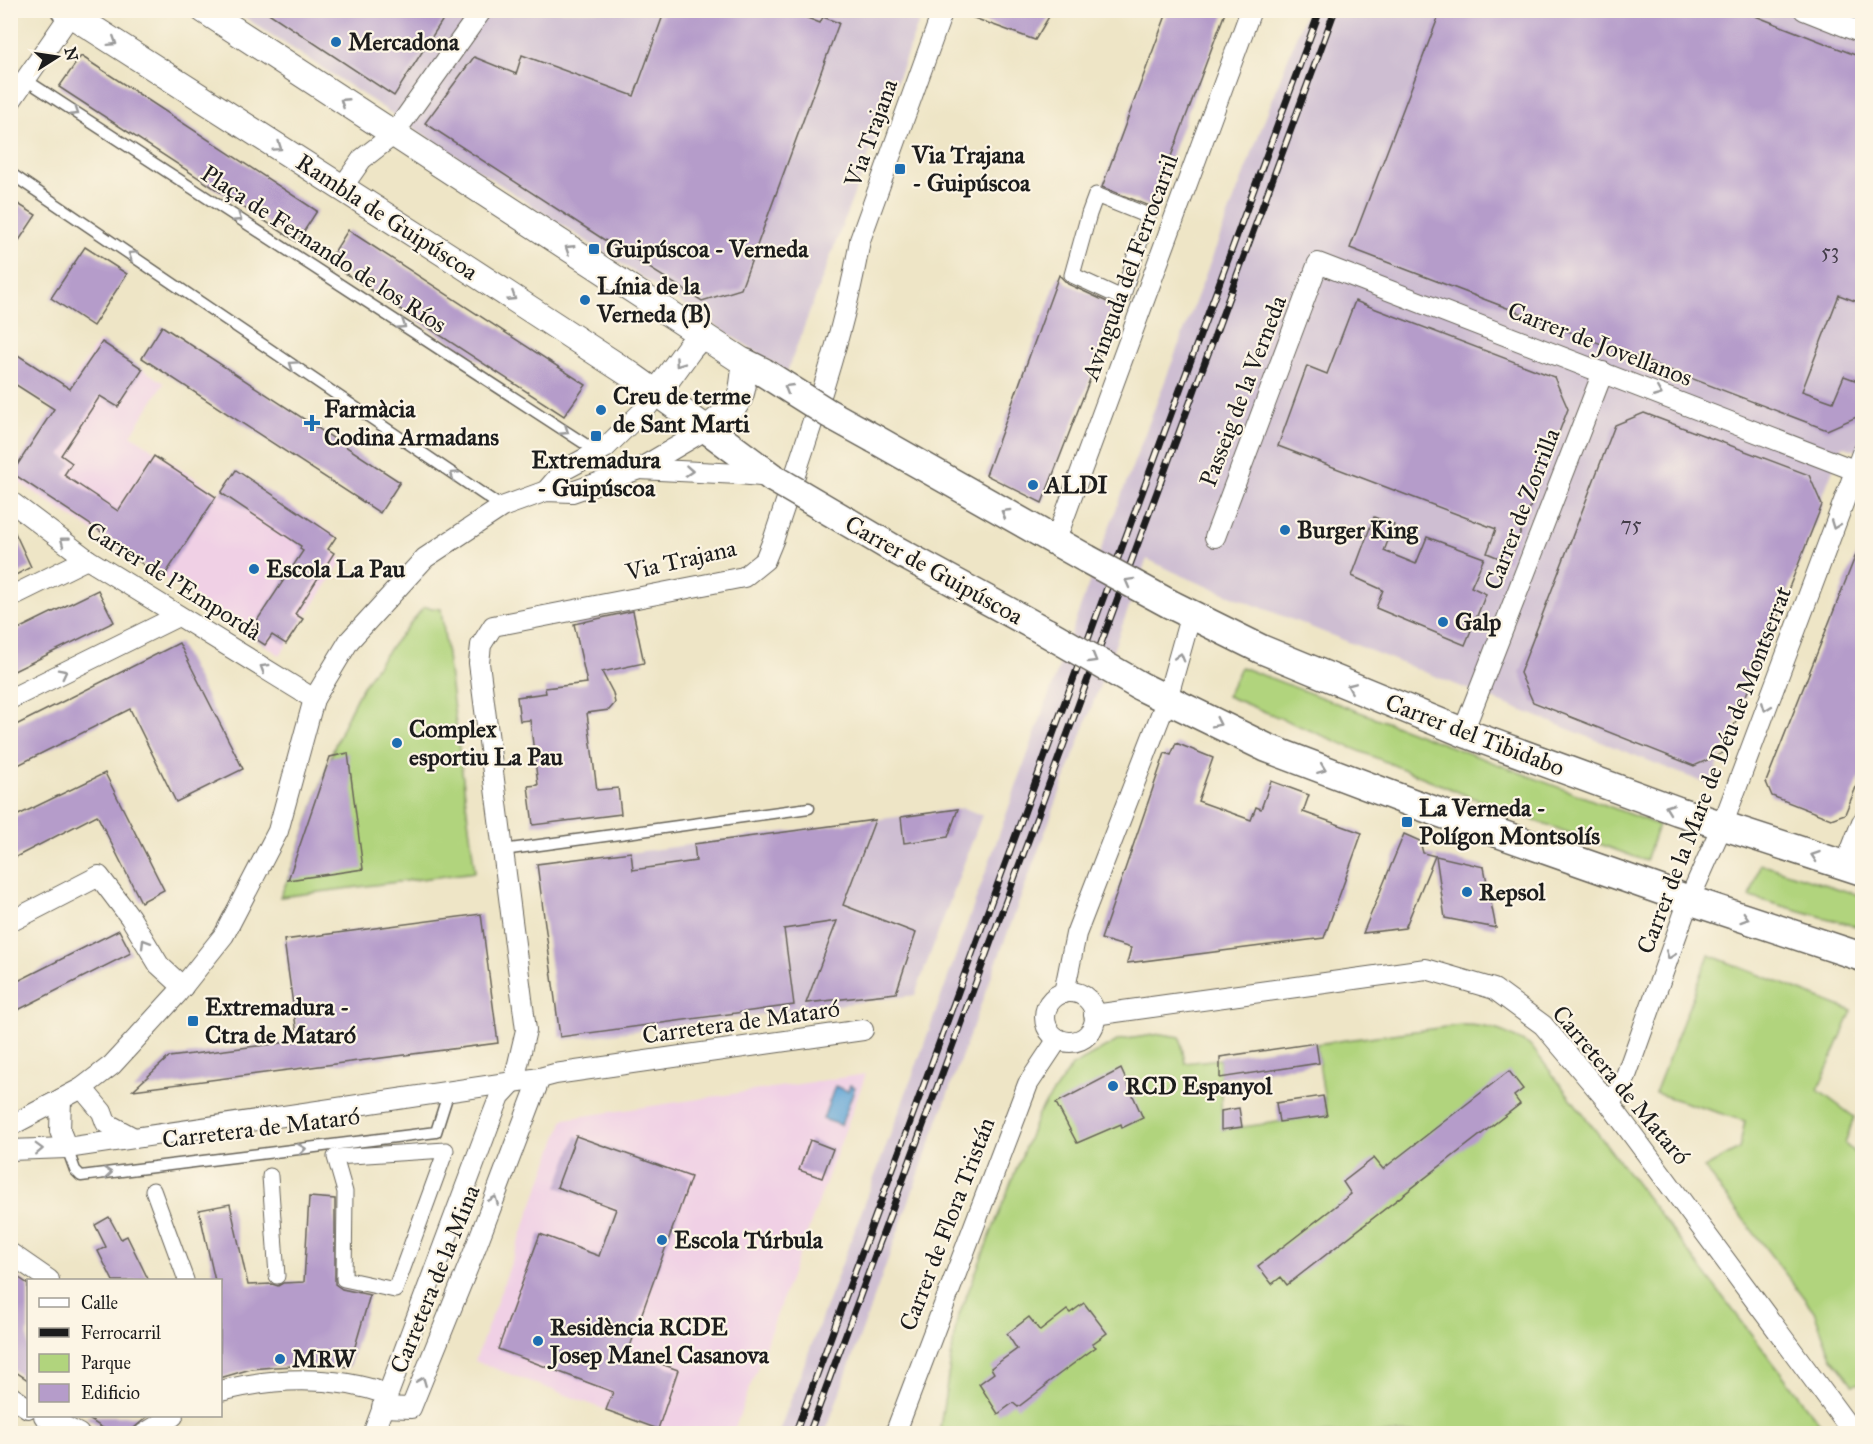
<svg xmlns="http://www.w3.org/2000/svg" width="1873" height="1444" font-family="'IM FELL Great Primer',serif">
  <rect width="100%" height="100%" fill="#fcf5e5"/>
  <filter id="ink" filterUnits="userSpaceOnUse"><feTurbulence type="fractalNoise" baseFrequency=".0167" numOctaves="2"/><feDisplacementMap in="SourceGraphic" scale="12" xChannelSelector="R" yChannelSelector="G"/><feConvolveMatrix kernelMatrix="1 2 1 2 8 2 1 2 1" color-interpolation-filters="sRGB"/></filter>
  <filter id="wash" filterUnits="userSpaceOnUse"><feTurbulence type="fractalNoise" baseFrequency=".008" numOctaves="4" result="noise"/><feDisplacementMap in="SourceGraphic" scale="24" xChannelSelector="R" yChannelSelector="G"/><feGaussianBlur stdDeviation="1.35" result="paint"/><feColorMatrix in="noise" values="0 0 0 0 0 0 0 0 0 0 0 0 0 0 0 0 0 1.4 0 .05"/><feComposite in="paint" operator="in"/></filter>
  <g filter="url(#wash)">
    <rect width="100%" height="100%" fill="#eee5c6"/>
    <!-- built -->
    <g fill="#f0d0e5">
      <path d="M99 341 164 383 131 435 219 494 236 470 337 536 329 549 343 560 280 655 11 477 10 474Z"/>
      <path d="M866 1074 733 1433H668L475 1361 564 1119Z"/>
    </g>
    <!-- industrial -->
    <g fill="#cebed2">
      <path d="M235 11H923L787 372Z"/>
      <path d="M1306 11H1862V453L1842 446 1710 785 1189 579 1147 559 958 1066 825 1433 778 1434 921 1053 1104 541Z"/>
      <path d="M963 808 982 815 915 995 564 1040 540 865Z"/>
    </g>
    <!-- green -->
    <g fill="#b1d47d" stroke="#66784c" stroke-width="1.5">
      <path d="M424 607 441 609 475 872 280 897C312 827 325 749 365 683 382 656 404 631 424 607Z"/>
      <path d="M1241 667 1658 825 1646 861 1468 796 1227 696Z"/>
      <path d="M1760 864 1862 896V928L1750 897Z"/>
      <path d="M1709 955 1852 1011 1818 1090 1854 1117 1845 1144 1862 1160V1383L1853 1385 1831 1357 1814 1311 1704 1168 1739 1149 1745 1121 1655 1093Z"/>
      <path d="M1461 1025C1491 1025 1506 1032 1531 1046L1827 1433 939 1434 957 1320 1038 1114 1072 1066 1119 1040 1161 1034 1180 1037 1185 1063 1220 1059 1222 1130 1327 1115 1316 1044Z"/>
    </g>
    <!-- water -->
    <path fill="#61a4d5" stroke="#3e6078" stroke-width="1.5" d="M850 1085 855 1087 841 1125 823 1119 835 1086 848 1091Z"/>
    <g id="blocks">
      <!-- building -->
      <g fill="#b59cca">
        <path d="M264 10H449L394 96Z"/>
        <path d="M665 10H787L820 23 823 17 839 23 741 289 702 301 603 239 425 123 474 57 516 74 522 55 634 96Z"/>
        <path d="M961 10H1053L1035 40 960 13Z"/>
        <path d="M1168 10H1226L1152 207 1102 187Z"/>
        <path d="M1441 10H1740L1863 58V304L1839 295 1802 391 1833 402 1844 376 1863 383V407L1859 416 1827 430 1350 248Z"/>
        <path d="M81 56 317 211 297 242 59 87Z"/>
        <path d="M10 199 36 215 10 254Z"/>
        <path d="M348 230 586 385 564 416 328 262Z"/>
        <path d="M85 247 127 274 93 326 51 298Z"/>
        <path d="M1059 275 1068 284 1118 307 1042 503 986 475Z"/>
        <path d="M1355 301 1554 377 1568 409 1509 562 1487 553 1496 529 1278 446 1307 366 1327 374Z"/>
        <path d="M162 326 400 482 380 513 142 358Z"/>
        <path d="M102 342 143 369 118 407 100 396 61 455 72 463 64 475 118 511 154 456 216 497 163 578 115 545 109 537 12 473 54 409 10 381V350L70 389Z"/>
        <path d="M1644 413 1809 475 1822 505 1723 753 1694 766 1533 702 1520 673 1615 425Z"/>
        <path d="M236 470 336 537 328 549 334 553 295 614 303 619 286 644 272 635 265 645 248 634 303 551 300 549 301 546 221 493Z"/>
        <path d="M1374 517 1394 525 1384 551 1416 564 1427 537 1484 558 1471 587 1486 594 1465 645 1376 608 1383 590 1352 576Z"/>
        <path d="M10 522 31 567 10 578Z"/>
        <path d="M1861 542 1863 770 1845 814 1831 819 1772 796 1766 782Z"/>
        <path d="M98 590 114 622 10 673V633Z"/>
        <path d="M633 611 644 663 602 672 613 693 615 703 609 710 587 713 597 790 618 788 621 814 533 825 528 786 538 785 530 720 520 721 517 697 546 693 545 688 587 683 574 624Z"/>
        <path d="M179 643 243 769 176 802 130 709 10 769V728Z"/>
        <path d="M1176 743 1213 758 1198 801 1251 820 1256 807 1261 809 1271 781 1309 795 1303 812 1362 833 1324 938 1127 963 1131 948 1101 939 1165 753 1171 755Z"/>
        <path d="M348 753 363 869 288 880 330 757Z"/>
        <path d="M105 773 164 890 141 902 97 815 10 860V819Z"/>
        <path d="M958 809 948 837 904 843 901 817Z"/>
        <path d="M875 820 843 905 916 933 896 993 806 1003 837 921 784 929 794 1005 560 1037 537 864 631 852 633 870 696 861 694 844Z"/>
        <path d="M1404 834 1420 841 1423 853 1435 856 1405 928 1363 933Z"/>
        <path d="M1436 856 1484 867 1496 928 1445 918Z"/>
        <path d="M481 914 498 1043 133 1090 169 1057 298 1041 284 940Z"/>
        <path d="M119 930 131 953 10 1014V985Z"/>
        <path d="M1316 1043 1319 1063 1220 1078V1057Z"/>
        <path d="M1121 1069 1143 1118 1122 1128 1121 1124 1077 1143 1056 1103Z"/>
        <path d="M1509 1071 1523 1089 1514 1096 1520 1104 1287 1285 1281 1277 1272 1284 1258 1266 1351 1194 1343 1182 1374 1158 1383 1169Z"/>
        <path d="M1323 1096 1327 1116 1279 1122 1276 1103Z"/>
        <path d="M1239 1108 1242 1127 1221 1130V1111Z"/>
        <path d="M576 1136 691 1177 628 1352 678 1370 658 1429 606 1410 613 1392 498 1349 540 1234 599 1256 616 1209 557 1187Z"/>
        <path d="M810 1140 833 1149 822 1178 799 1170Z"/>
        <path d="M309 1197 335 1199V1284L342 1289 370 1295 349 1367 317 1365 274 1367 251 1369 220 1378V1281H215L199 1210 230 1204 248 1285 272 1284 278 1286 283 1283 304 1282Z"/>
        <path d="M109 1217 121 1239 127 1236 149 1281H113L98 1251 106 1247 95 1225Z"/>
        <path d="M10 1272 28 1284V1380L10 1368Z"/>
        <path d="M1084 1303 1107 1333 1092 1344 1096 1347 1046 1384 1047 1385 1018 1407 1013 1403 998 1414 979 1384 994 1373 991 1368 1017 1349 1007 1334 1029 1317 1040 1331 1067 1310 1070 1313Z"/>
        <path d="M84 1416H148L127 1434H112Z"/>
      </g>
    </g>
  </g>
  <g filter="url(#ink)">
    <use href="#blocks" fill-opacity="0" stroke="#666258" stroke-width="1.5"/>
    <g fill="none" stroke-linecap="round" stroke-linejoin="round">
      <!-- service casing -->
      <g stroke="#666258" stroke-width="13">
        <g id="service">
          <path d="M26 80 599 453"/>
          <path d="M10 173 502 507"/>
          <path d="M503 850 809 808"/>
          <path d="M67 1148 75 1170 81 1176 436 1132 449 1091"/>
        </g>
      </g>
      <!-- pedestrian casing -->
      <g stroke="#666258" stroke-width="17">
        <g id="pedestrian">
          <path d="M1096 195 1148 216 1122 298 1072 275 1089 214Z"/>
          <path d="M446 1150 395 1290 344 1279 345 1192 335 1157Z"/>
          <path d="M270 1176 277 1276"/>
          <path d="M153 1190 186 1280"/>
        </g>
      </g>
      <!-- minor casing -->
      <g stroke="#666258" stroke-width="22">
        <g id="minor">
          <path d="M1804 10 1862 33"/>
          <path d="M10 102 70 15"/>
          <path d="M341 189 362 159 393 135 482 10"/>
          <path d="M639 469 739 474 771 477"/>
          <path d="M546 491 564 470 605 448 648 406 657 393"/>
          <path d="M10 501 87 559 314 699"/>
          <path d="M1215 537 1318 263 1862 473"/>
          <path d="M1055 542 1251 10"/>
          <path d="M10 597 87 559"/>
          <path d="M10 699 178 616"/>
          <path d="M1463 732 1603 372"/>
          <path d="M1845 866 1862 822"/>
          <path d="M10 922 99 876 130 917 159 965 183 987"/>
          <circle cx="1070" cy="1017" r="25"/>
          <path d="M1064 993 1076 934 1167 699 1191 614"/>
          <path d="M1094 1015 1426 969 1494 989 1543 1025 1609 1103 1854 1434"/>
          <path d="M82 1088 102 1112 106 1123 134 1138"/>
          <path d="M61 1099 60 1131 67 1148"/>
          <path d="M1609 1103 1622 1087 1689 900 1722 826 1862 453"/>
          <path d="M10 1126 82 1088 112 1065 177 994 224 935 278 831 314 699 349 641 425 558 502 507 546 491 572 492 639 469 707 429"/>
          <path d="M10 1150 67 1148 540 1078 555 1074 863 1030"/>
          <path d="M10 1253 49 1280"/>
          <path d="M220 1391C276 1377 332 1375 387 1394"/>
          <path d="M10 1396 28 1408"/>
          <path d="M382 1407 411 1408 474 1252 540 1078"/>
          <path d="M44 1416 79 1434"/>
          <path d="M144 1434 173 1416"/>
          <path d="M373 1434 491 1119 500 1096 514 1081 526 1030 479 663 481 645 493 626 744 577 765 560 774 538C806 440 843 342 860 240L943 10"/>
          <path d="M895 1434 1028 1084 1058 1039"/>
        </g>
      </g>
      <!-- tertiary casing -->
      <g stroke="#666258" stroke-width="28">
        <g id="tertiary">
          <path d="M64 10 461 264 631 375 707 429C738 403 743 405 745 363L204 10"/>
          <path d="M657 393 689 349 702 334"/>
        </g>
      </g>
      <!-- secondary casing -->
      <g stroke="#666258" stroke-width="31">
        <g id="secondary">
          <path d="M745 363 763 372"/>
          <path d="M707 429 773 478"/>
          <path d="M875 439 1087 559"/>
          <path d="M848 522 892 548 1046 632"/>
          <path d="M1170 604 1261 649 1465 733 1678 811 1862 871"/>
          <path d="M1140 686 1267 748 1415 804 1689 900 1862 957"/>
        </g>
      </g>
      <!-- service -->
      <use href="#service" stroke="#fff" stroke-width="10"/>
      <!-- pedestrian -->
      <use href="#pedestrian" stroke="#fff" stroke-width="15"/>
      <!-- minor -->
      <use href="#minor" stroke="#fff" stroke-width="20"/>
      <!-- tertiary -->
      <use href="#tertiary" stroke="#fff" stroke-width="26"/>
      <!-- secondary -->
      <use href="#secondary" stroke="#fff" stroke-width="28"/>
      <!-- rail casing -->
      <g stroke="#1c1c1c" stroke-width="7">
        <g id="rail">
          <path d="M795 1434 1320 10"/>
          <path d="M809 1434 1335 10"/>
        </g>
      </g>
      <!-- rail -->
      <use href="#rail" stroke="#fcf5e5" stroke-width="4.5" stroke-dasharray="14" stroke-linecap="butt"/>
      <!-- secondary-bridge casing -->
      <g stroke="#666258" stroke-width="31" stroke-linecap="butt">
        <g id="secondary-bridge">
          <path d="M763 372 828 413 875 439"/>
          <path d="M773 478 848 522"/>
          <path d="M1087 559 1170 604"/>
          <path d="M1046 632 1140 686"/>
        </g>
      </g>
      <!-- secondary-bridge -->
      <use href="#secondary-bridge" stroke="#fff" stroke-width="28"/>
    </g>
    <!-- one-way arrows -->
    <defs><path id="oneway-chevron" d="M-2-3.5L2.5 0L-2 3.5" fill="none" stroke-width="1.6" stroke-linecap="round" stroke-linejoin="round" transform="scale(1.5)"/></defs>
    <g stroke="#999">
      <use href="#oneway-chevron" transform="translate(113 42) rotate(32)"/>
      <use href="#oneway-chevron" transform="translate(344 102) rotate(-147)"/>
      <use href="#oneway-chevron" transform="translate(75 112) rotate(33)"/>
      <use href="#oneway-chevron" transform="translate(278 147) rotate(34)"/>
      <use href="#oneway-chevron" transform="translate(238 218) rotate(33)"/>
      <use href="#oneway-chevron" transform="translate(569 249) rotate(-147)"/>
      <use href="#oneway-chevron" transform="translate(132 255) rotate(-146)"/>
      <use href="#oneway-chevron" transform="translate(512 297) rotate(33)"/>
      <use href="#oneway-chevron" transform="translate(402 325) rotate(33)"/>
      <use href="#oneway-chevron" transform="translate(679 363) rotate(125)"/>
      <use href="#oneway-chevron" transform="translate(293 365) rotate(-146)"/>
      <use href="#oneway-chevron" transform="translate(788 388) rotate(-149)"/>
      <use href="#oneway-chevron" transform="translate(1658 393) rotate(22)"/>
      <use href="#oneway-chevron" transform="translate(565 431) rotate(33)"/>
      <use href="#oneway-chevron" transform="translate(689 471) rotate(4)"/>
      <use href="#oneway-chevron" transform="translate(454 475) rotate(-146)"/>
      <use href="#oneway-chevron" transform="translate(1005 513) rotate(-150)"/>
      <use href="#oneway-chevron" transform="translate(1835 525) rotate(111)"/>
      <use href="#oneway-chevron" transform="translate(64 541) rotate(-143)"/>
      <use href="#oneway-chevron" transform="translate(1129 582) rotate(-151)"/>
      <use href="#oneway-chevron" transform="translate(1180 657) rotate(-74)"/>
      <use href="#oneway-chevron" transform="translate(1093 659) rotate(30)"/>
      <use href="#oneway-chevron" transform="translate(264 668) rotate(-149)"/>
      <use href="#oneway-chevron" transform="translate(63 673) rotate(-27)"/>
      <use href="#oneway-chevron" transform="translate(1351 687) rotate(-157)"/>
      <use href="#oneway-chevron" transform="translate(1766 707) rotate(111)"/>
      <use href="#oneway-chevron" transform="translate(1217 723) rotate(26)"/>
      <use href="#oneway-chevron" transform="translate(1322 769) rotate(21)"/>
      <use href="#oneway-chevron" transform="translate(1669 808) rotate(-160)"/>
      <use href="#oneway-chevron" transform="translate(1815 856) rotate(-161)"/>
      <use href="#oneway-chevron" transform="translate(1745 918) rotate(18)"/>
      <use href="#oneway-chevron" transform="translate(145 943) rotate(-121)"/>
      <use href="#oneway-chevron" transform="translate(1670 955) rotate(110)"/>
      <use href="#oneway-chevron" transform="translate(39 1149) rotate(-2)"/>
      <use href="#oneway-chevron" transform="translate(302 1149) rotate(-7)"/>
      <use href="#oneway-chevron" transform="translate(108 1173) rotate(-6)"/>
      <use href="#oneway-chevron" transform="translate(494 1200) rotate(-69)"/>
      <use href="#oneway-chevron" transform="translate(422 1381) rotate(-68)"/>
    </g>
  </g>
  <!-- markers -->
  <g fill="#1f6fb2" stroke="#fcf5e5" stroke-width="2">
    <circle cx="336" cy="42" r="6"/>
    <rect x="894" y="163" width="12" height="12" rx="3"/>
    <rect x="588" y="243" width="12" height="12" rx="3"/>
    <circle cx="585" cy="300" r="6"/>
    <circle cx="601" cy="410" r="6"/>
    <path d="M309 414h6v6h6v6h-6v6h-6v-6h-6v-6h6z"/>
    <rect x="590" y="430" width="12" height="12" rx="3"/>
    <circle cx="1033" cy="485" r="6"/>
    <circle cx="1285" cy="530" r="6"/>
    <circle cx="254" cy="569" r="6"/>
    <circle cx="1443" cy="622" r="6"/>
    <circle cx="397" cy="743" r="6"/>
    <rect x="1401" y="816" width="12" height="12" rx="3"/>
    <circle cx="1467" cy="892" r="6"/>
    <rect x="187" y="1015" width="12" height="12" rx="3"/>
    <circle cx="1113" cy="1086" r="6"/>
    <circle cx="662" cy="1240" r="6"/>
    <circle cx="538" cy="1341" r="6"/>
    <circle cx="280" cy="1359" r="6"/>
  </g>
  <g text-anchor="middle" stroke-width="4.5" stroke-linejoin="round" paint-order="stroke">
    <!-- number labels -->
    <g font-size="21" fill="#423c48">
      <text x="1830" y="258">53</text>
      <text x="1631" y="531">75</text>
    </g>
    <!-- poi labels -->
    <g font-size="24" font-weight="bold" fill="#1c1c1c" stroke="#fcf5e5" text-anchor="start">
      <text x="348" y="50">Mercadona</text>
      <text x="912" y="163">Via Trajana<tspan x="912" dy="28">- Guipúscoa</tspan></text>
      <text x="606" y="257">Guipúscoa - Verneda</text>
      <text x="597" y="294">Línia de la<tspan x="597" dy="28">Verneda (B)</tspan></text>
      <text x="613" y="404">Creu de terme<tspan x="613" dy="28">de Sant Marti</tspan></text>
      <text x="324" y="417">Farmàcia<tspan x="324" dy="28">Codina Armadans</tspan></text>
      <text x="596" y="468" text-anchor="middle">Extremadura<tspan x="596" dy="28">- Guipúscoa</tspan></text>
      <text x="1045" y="493">ALDI</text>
      <text x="1297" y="538">Burger King</text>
      <text x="266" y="577">Escola La Pau</text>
      <text x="1455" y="630">Galp</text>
      <text x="409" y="737">Complex<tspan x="409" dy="28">esportiu La Pau</tspan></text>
      <text x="1419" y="816">La Verneda -<tspan x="1419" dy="28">Polígon Montsolís</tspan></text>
      <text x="1479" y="900">Repsol</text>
      <text x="205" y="1015">Extremadura -<tspan x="205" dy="28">Ctra de Mataró</tspan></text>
      <text x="1125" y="1094">RCD Espanyol</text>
      <text x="674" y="1248">Escola Túrbula</text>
      <text x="550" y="1335">Residència RCDE<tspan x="550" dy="28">Josep Manel Casanova</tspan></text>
      <text x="292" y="1367">MRW</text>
    </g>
    <!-- street labels -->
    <g font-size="24" fill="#1c1c1c" stroke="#fcf5e5">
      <text transform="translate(871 133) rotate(-70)" y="8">Via Trajana</text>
      <text transform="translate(387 217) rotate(33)" y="8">Rambla de Guipúscoa</text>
      <text transform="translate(324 249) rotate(33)" y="8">Plaça de Fernando de los Ríos</text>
      <text transform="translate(1130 267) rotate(-70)" y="8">Avinguda del Ferrocarril</text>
      <text transform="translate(1600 344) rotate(21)" y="8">Carrer de Jovellanos</text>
      <text transform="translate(1243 391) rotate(-69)" y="8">Passeig de la Verneda</text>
      <text transform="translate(1522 509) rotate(-69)" y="8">Carrer de Zorrilla</text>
      <text transform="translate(681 560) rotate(-13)" y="8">Via Trajana</text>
      <text transform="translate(934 570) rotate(29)" y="8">Carrer de Guipúscoa</text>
      <text transform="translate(174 581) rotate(32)" y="8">Carrer de l'Empordà</text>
      <text transform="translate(1475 735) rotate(21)" y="8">Carrer del Tibidabo</text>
      <text transform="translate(1714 770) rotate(-69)" y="8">Carrer de la Mare de Déu de Montserrat</text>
      <text transform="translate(741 1022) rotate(-8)" y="8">Carretera de Mataró</text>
      <text transform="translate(1621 1085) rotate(50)" y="8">Carretera de Mataró</text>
      <text transform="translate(261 1128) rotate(-7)" y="8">Carretera de Mataró</text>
      <text transform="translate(947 1224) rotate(-69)" y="8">Carrer de Flora Tristán</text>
      <text transform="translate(435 1279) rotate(-68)" y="8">Carretera de la Mina</text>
    </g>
  </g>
  <!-- margin -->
  <rect width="1873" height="1444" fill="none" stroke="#fcf5e5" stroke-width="36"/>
  <!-- legend -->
  <rect x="27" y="1279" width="195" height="138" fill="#fcf5e5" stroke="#a29e95" stroke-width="1.5"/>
  <rect x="39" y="1298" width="30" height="9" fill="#ffffff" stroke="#a29e95" stroke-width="1.5"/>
  <text x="81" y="1309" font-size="18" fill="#1c1c1c">Calle</text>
  <rect x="39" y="1328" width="30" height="9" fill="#1c1c1c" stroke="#a29e95" stroke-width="1.5"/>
  <text x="81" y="1339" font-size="18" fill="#1c1c1c">Ferrocarril</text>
  <rect x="39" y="1354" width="30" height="18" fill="#b1d47d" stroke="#a29e95" stroke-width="1.5"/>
  <text x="81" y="1369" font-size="18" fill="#1c1c1c">Parque</text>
  <rect x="39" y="1384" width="30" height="18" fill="#b59cca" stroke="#a29e95" stroke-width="1.5"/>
  <text x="81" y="1399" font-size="18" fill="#1c1c1c">Edificio</text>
  <!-- north arrow -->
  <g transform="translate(57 57) rotate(78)" stroke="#fcf5e5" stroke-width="4.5" paint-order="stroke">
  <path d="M0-4.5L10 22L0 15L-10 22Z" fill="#1c1c1c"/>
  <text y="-9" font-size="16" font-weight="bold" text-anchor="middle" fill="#1c1c1c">N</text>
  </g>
</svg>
